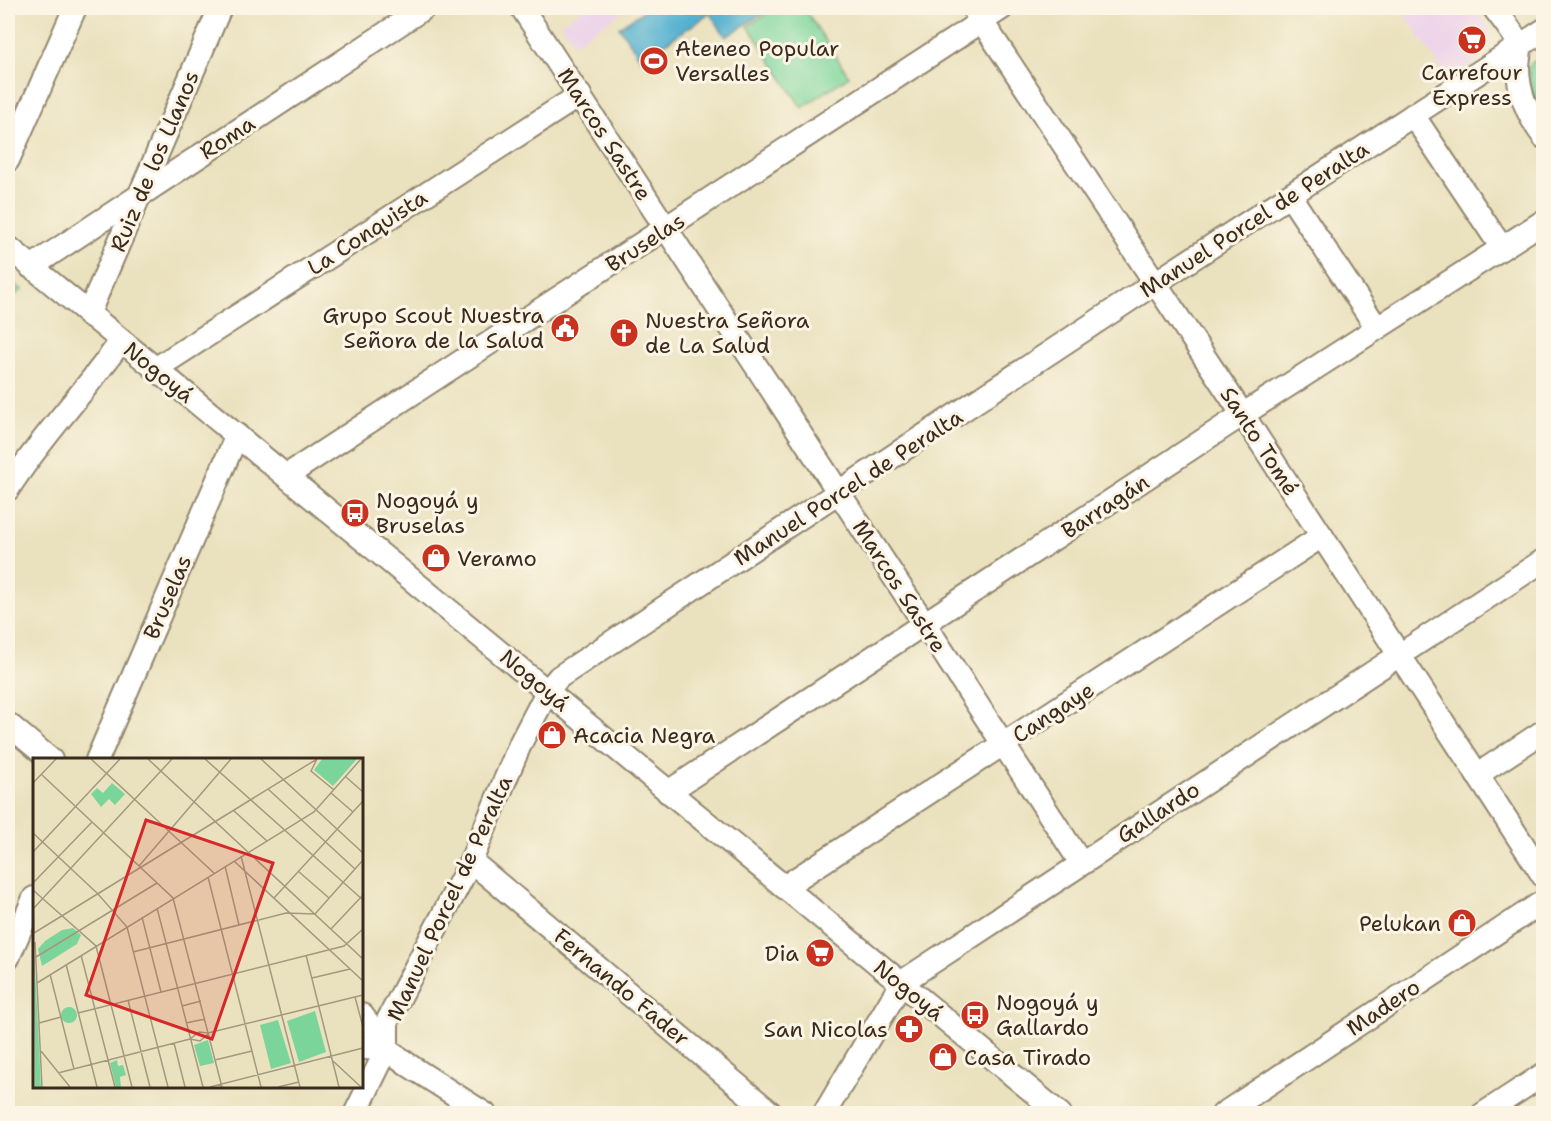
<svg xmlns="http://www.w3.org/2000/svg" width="1551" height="1121" font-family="'Shantell Sans',sans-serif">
  <rect width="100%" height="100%" fill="#fcf5e5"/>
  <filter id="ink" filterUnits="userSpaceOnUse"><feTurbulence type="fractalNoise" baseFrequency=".0167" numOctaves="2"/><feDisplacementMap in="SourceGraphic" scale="12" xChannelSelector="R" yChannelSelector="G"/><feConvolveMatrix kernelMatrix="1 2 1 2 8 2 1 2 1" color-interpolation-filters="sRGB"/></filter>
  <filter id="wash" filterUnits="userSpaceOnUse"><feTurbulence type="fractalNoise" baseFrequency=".008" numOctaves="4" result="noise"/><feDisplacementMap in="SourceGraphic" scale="24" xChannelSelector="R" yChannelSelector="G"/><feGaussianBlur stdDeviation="1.35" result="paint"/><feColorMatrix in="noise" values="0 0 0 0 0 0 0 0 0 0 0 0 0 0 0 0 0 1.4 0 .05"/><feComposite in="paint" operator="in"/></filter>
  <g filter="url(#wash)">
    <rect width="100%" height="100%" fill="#eae1be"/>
    <!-- built -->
    <g fill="#ecd1ea">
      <path d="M585 8H628L574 43 561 23Z"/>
      <path d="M1401 8H1476L1489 29V44L1486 51 1477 60 1448 79Z"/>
    </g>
    <!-- green -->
    <g fill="#7bd59b" stroke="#5b805c" stroke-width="1.5">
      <path d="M776 8H804L849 76 802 108 748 26Z"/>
      <path d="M1543 58V124L1536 111 1528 69 1532 62Z"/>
      <path d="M8 278 22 290 8 300Z"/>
    </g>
    <!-- water -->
    <g fill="#50afcf" stroke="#466c76" stroke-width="1.5">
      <path d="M648 8H704L708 15 641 59 619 27Z"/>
      <path d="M706 8H771L726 37Z"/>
    </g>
  </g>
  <g filter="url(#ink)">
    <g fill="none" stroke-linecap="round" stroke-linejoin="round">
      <!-- minor casing -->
      <g stroke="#92866e" stroke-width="26">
        <g id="minor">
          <path d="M522 8 1081 863"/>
          <path d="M973 8 1243 415 1544 877"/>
          <path d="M1494 8C1500 16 1518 38 1520 48 1520 54 1518 61 1518 67 1518 93 1528 116 1544 137"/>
          <path d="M1413 115 1502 248"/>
          <path d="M8 160 75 8"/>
          <path d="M1290 196 1377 328"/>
          <path d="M8 247 1060 1114"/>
          <path d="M31 267 424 8"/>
          <path d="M88 315 220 8"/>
          <path d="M155 369 580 95"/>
          <path d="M286 476 1002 8"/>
          <path d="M8 489C41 437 85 392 121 341"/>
          <path d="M8 724 51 760"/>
          <path d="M97 760 237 435"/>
          <path d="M1477 775 1544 731"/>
          <path d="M668 792 1225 426 1544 221"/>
          <path d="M471 861 772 1114"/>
          <path d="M784 887 1322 536"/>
          <path d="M8 958 34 898"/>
          <path d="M362 1015 387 1049 410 1066 485 1114"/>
          <path d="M362 1048 387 1049"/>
          <path d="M355 1114 387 1049V1022L471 861 521 742 548 690 559 677 1155 283 1544 30"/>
          <path d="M824 1114 902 982 1544 560"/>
          <path d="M1223 1114 1544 901"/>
          <path d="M1483 1114 1544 1074"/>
        </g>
      </g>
      <!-- minor -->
      <use href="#minor" stroke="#fff" stroke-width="22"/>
    </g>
  </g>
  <!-- icons -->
  <defs>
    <g id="supermarket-disc" transform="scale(1.5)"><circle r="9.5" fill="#c8321e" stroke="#fcf5e5"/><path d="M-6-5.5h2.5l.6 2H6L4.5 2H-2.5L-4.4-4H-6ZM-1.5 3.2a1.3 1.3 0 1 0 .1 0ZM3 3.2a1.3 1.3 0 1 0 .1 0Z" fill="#fff"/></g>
    <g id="stadium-disc" transform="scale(1.5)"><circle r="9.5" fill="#c8321e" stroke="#fcf5e5"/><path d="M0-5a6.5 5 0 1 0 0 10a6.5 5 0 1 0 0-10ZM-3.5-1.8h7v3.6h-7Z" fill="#fff"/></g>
    <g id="civic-disc" transform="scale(1.5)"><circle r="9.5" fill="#c8321e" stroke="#fcf5e5"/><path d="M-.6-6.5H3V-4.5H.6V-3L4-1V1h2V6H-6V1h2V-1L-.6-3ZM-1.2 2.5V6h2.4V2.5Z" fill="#fff"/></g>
    <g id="church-disc" transform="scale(1.5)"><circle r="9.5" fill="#c8321e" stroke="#fcf5e5"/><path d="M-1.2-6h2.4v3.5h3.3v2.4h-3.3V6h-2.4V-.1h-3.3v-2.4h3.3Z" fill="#fff"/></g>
    <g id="bus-disc" transform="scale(1.5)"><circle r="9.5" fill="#c8321e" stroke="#fcf5e5"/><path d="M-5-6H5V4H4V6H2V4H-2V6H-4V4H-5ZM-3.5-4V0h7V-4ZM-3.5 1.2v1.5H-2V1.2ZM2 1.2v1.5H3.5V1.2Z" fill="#fff"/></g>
    <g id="shop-disc" transform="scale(1.5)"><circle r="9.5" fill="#c8321e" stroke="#fcf5e5"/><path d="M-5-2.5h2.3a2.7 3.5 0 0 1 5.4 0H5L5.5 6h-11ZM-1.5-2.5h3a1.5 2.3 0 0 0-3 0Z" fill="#fff"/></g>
    <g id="pharmacy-disc" transform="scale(1.5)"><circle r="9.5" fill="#c8321e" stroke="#fcf5e5"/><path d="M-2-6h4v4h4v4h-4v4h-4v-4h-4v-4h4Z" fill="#fff"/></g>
  </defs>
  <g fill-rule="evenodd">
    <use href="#supermarket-disc" x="1472" y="40"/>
    <use href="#stadium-disc" x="654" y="61"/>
    <use href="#civic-disc" x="565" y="328"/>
    <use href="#church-disc" x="624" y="333"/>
    <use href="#bus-disc" x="355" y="513"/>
    <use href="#shop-disc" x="436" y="558"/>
    <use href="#shop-disc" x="552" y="735"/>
    <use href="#shop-disc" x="1462" y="923"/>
    <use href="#supermarket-disc" x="820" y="953"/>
    <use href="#bus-disc" x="975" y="1015"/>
    <use href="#pharmacy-disc" x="909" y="1029"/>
    <use href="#shop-disc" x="943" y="1057"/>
  </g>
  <g text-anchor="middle" stroke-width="6" stroke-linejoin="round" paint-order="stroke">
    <!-- poi labels -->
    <g font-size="22" fill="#3b2a1e" stroke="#fcf5e5" text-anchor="start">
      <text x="675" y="56">Ateneo Popular<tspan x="675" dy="25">Versalles</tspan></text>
      <text x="1472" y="80" text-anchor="middle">Carrefour<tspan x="1472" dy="25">Express</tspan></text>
      <text x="544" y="323" text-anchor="end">Grupo Scout Nuestra<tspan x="544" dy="25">Señora de la Salud</tspan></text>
      <text x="645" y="328">Nuestra Señora<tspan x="645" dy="25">de La Salud</tspan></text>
      <text x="376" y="508">Nogoyá y<tspan x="376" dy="25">Bruselas</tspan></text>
      <text x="457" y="566">Veramo</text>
      <text x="573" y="743">Acacia Negra</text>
      <text x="1441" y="931" text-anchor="end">Pelukan</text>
      <text x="799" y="961" text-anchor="end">Dia</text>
      <text x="996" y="1010">Nogoyá y<tspan x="996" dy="25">Gallardo</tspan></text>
      <text x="888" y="1037" text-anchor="end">San Nicolas</text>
      <text x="964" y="1065">Casa Tirado</text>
    </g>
    <!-- street labels -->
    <g font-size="22" fill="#3b2a1e" stroke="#fcf5e5">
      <text transform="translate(605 134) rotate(57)" y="8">Marcos Sastre</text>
      <text transform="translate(227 137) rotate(-33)" y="8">Roma</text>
      <text transform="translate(154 161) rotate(-67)" y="8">Ruiz de los Llanos</text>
      <text transform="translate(1254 219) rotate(-33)" y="8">Manuel Porcel de Peralta</text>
      <text transform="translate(367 232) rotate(-33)" y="8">La Conquista</text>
      <text transform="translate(645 242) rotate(-33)" y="8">Bruselas</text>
      <text transform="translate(159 372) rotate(39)" y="8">Nogoyá</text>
      <text transform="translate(1260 441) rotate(57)" y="8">Santo Tomé</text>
      <text transform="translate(848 487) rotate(-33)" y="8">Manuel Porcel de Peralta</text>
      <text transform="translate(1105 506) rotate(-33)" y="8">Barragán</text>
      <text transform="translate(900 586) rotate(57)" y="8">Marcos Sastre</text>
      <text transform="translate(167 597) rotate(-67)" y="8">Bruselas</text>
      <text transform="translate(535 680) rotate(40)" y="8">Nogoyá</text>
      <text transform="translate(1053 712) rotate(-33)" y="8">Cangaye</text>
      <text transform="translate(1158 812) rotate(-33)" y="8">Gallardo</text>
      <text transform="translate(449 898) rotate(-65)" y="8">Manuel Porcel de Peralta</text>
      <text transform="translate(622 987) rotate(40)" y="8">Fernando Fader</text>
      <text transform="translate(909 990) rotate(39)" y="8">Nogoyá</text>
      <text transform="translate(1383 1007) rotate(-34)" y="8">Madero</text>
    </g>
  </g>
  <!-- overview -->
  <g transform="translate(33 758)">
    <rect width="330" height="330" fill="#eae1be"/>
    <path d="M289 1H324L300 28 281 12ZM79 25 92 36 82 47 76 41 68 49 58 36 64 30 70 35ZM40 170 48 177 44 186 9 208 5 191 12 183 29 172ZM1 191 8 329H2ZM28 257a8 8 0 1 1 16 0a8 8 0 1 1-16 0ZM282 253 293 294 266 304 254 263ZM245 262 258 305 238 311 227 267ZM175 282 181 305 167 308 161 287ZM84 302 85 308 90 307 93 317 87 319 88 329H83L77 305Z" fill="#7bd59b"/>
    <path fill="none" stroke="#a4987e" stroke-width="1.5" d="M58 1 181 115M115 1 330 201M172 1 330 142M228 1 330 95M284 1 278 13 301 32M8 16 140 140 189 329M313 19 330 34M0 25 23 1M235 31 322 111M298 35 320 54M200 52 234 83M0 75 65 136 94 169 135 329M0 94 87 1M208 98 267 329M201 103 330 223M106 108 198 1M192 108 206 167M265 113 296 140M175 119 228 329M0 125 59 64M0 132 63 188 99 329M241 140 330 43M0 144 1 176M124 150 170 329M0 151 139 1M109 159 128 234M298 171 330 137M1 175 284 1M2 184 9 329M100 194 253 155 282 156 330 102M48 197 82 329M273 197 306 329M3 199 124 125M33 206 64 329M17 216 41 311M279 220 317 211M4 225 281 54 328 1M322 239 330 269M95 242 117 329M149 248 168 243M45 255 311 188 330 171M6 265 28 259M153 265 172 261M157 281 166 274 175 275 330 237M141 285 152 329M8 293 37 329M182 302 219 293M300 303 328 329M25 315 157 281 167 283 175 276M177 329 330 290M245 329 266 324"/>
    <path fill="#d62828" fill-opacity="0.15" stroke="#d62828" stroke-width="3" d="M113 62 240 105 179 281 53 237Z"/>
    <rect width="330" height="330" fill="none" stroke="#3b2a1e" stroke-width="3"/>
  </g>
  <!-- margin -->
  <rect width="1551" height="1121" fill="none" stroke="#fcf5e5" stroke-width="30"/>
</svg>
